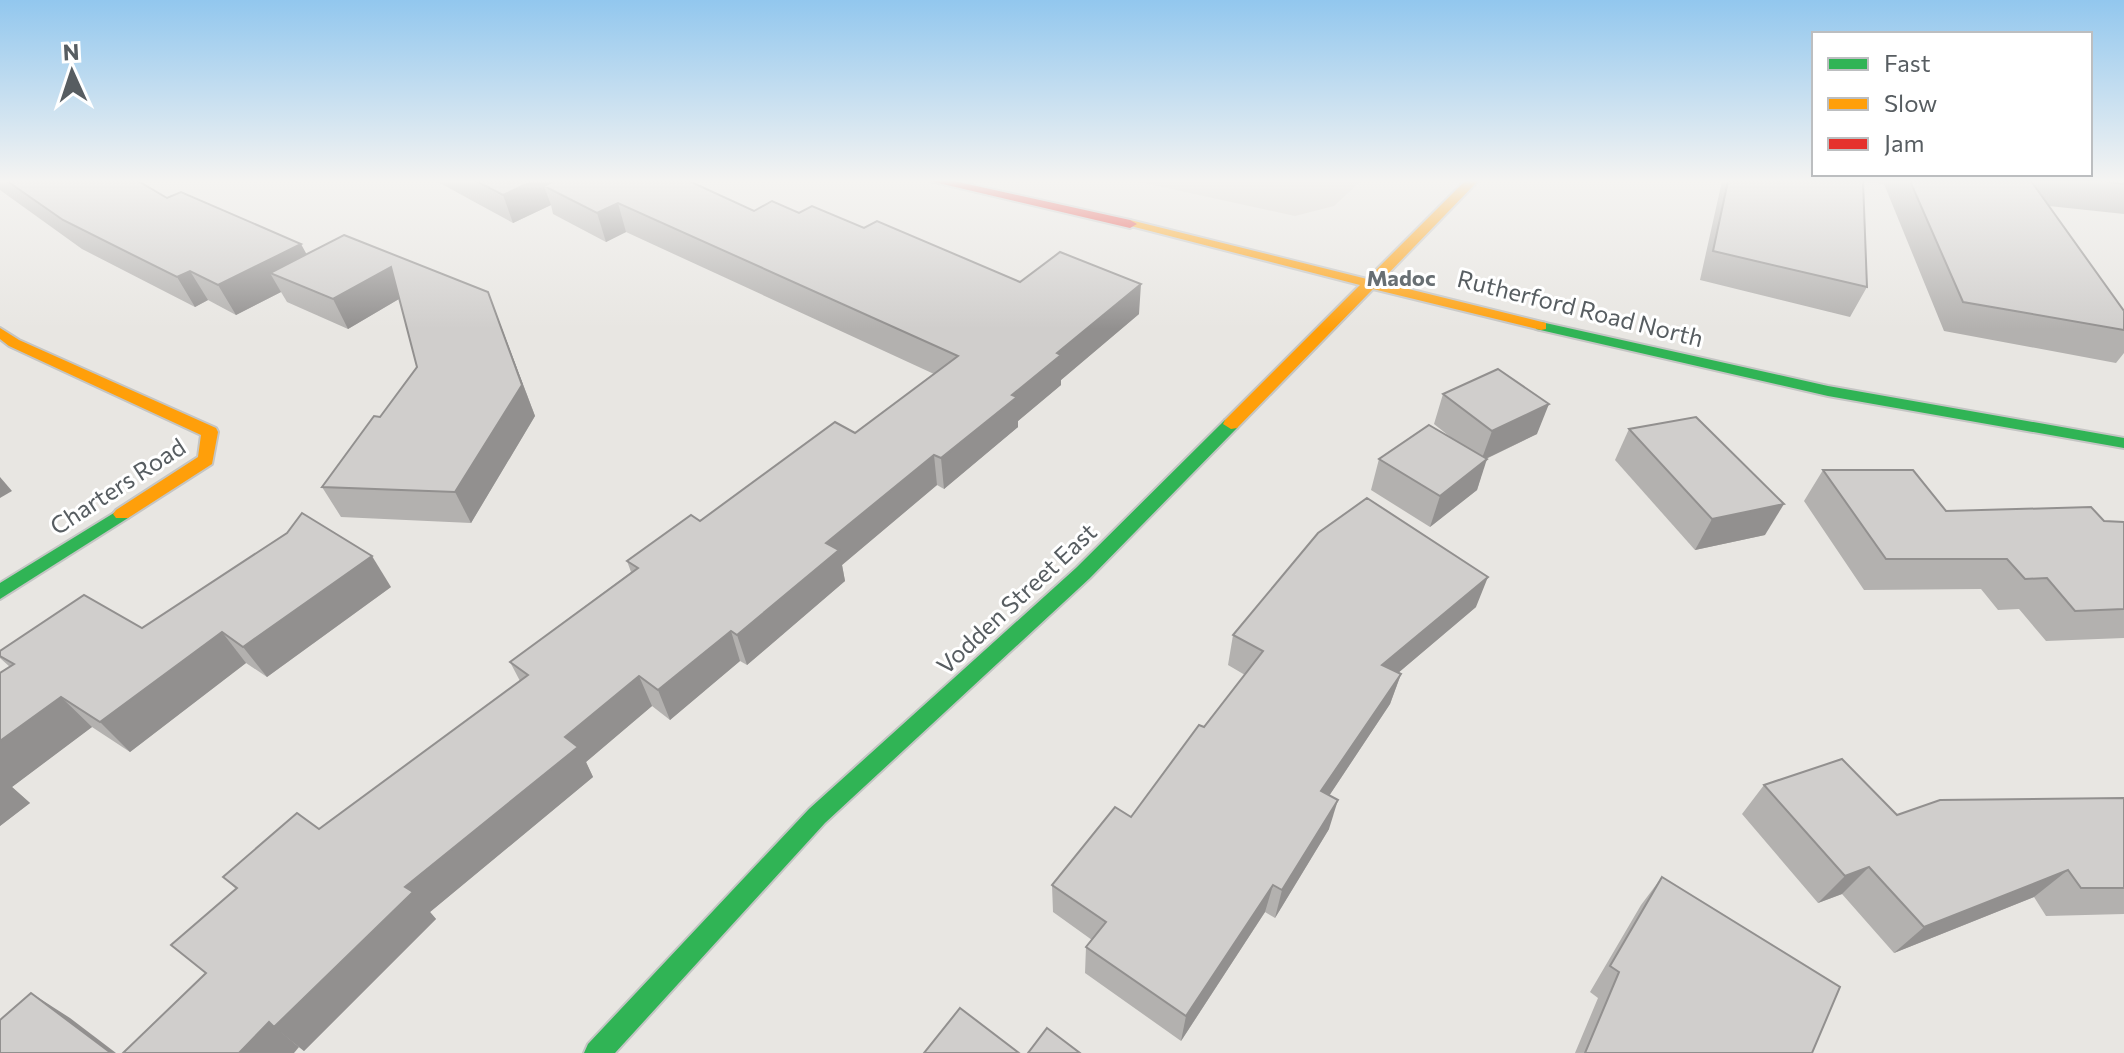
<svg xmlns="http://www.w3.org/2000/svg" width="2124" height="1053" font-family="Commissioner,sans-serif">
  <rect width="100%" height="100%" fill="#e8e6e2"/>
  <!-- education -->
  <path fill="#dad6d1" d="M1135 181H1361L1334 206 1295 216Z"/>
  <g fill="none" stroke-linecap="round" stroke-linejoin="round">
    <!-- fast casing -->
    <g stroke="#c4c5c4" stroke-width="4">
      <g id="fast">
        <path d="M1541 322 1828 386 2124 438V448L1828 396 1536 329V323Z"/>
        <path d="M1231 419 1239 424 1237 428 1090 578 825 823 615 1053H584L588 1044 809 809 1076 568 1225 420Z"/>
        <path d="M122 508 128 510 131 514 128 518 0 599V583Z"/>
      </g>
    </g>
    <!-- slow casing -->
    <g stroke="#c4c5c4" stroke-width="4">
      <g id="slow">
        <path d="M1465 181H1478L1380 282 1546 323V329L1541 330 1373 289 1237 428 1231 429 1223 424 1225 420 1360 285 1123 224 1130 220 1367 279Z"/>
        <path d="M0 328 19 340 216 428 218 432 212 464 128 518H116L113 514 116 510 198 457 201 435 9 346 0 339Z"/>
      </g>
    </g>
    <!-- jam casing -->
    <g stroke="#c4c5c4" stroke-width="4">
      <path id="jam" d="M930 181H954L1130 220 1137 224 1130 228Z"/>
    </g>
    <!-- fast -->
    <use href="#fast" fill="#30b455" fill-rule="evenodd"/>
    <!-- slow -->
    <use href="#slow" fill="#ff9f0a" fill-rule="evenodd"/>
    <!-- jam -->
    <use href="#jam" fill="#e5322d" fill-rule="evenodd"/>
  </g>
  <!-- wall -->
  <g fill="#b3b1af">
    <path d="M0 181H138L167 198 306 254 488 292 535 416 471 523 341 517 322 487 380 417 417 367 399 299 348 329 287 302 281 292 236 315 208 300 195 307 82 249 0 190Z"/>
    <path d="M436 181H689L754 211 799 213 864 228 1020 282 1139 314 1061 380V385L1018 421V427L944 489 937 485 842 565 845 581 747 665 740 661 670 720 652 706 586 762 593 777 430 912 436 919 304 1051 171 945 236 889 223 877 319 829 520 681 510 662 631 572 627 561 855 433 934 374 626 232 606 242 553 214 551 205 513 223Z"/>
    <path d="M1722 181H2124V214L2049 206 2124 311V353L2116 363 1944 331 1884 184 1863 181 1867 287 1850 317 1700 280Z"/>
    <path d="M1443 394 1537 434 1486 459 1477 490 1430 527 1371 490 1379 459 1454 440 1434 424Z"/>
    <path d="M1629 429 1765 535 1695 550 1615 460Z"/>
    <path d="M1823 470 1946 511 2124 522V638L2046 641 2019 609 1998 610 1981 589 1864 590 1804 501Z"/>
    <path d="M391 587 267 677 246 663 130 752 92 727 12 787 30 803 0 826 10 667 0 658V651Z"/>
    <path d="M1476 607 1398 673 1401 674 1390 704 1329 796V829L1275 918 1265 912 1181 1041 1085 973 1086 947 1092 940 1053 912 1052 885 1131 817 1245 675 1228 665 1233 635Z"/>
    <path d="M1764 785 1897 815 2124 798V914L2046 916 2034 897 1894 953 1842 894 1818 903 1742 814Z"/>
    <path d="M1662 877 1812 1053H1575L1598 998 1590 992 1641 905Z"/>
  </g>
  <!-- shaded-wall -->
  <g fill="#92908f">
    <path d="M533 181H581L544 186 551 205 513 223 503 195Z"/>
    <path d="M618 203 626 232 606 242 597 213Z"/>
    <path d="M301 244 317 273H270L281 292 236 315 218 285Z"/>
    <path d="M391 267 404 296 348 329 333 299Z"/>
    <path d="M190 271 208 300 195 307 177 277Z"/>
    <path d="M1141 284 1139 314 1061 380V385L1018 421V427L944 489 941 458 1057 353Z"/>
    <path d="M488 292 535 416 471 523 455 492Z"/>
    <path d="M1549 404 1537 434 1481 461 1492 431Z"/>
    <path d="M934 455 937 485 842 565 845 581 747 665 737 635 826 543Z"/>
    <path d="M1487 459 1477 490 1430 527 1440 496Z"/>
    <path d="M0 477 12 491 0 498Z"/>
    <path d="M1784 504 1765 535 1695 550 1712 519Z"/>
    <path d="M372 556 391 587 267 677 243 647Z"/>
    <path d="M1488 577 1476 607 1372 695 1382 665Z"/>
    <path d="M731 631 740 661 670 720 658 690Z"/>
    <path d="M222 632 246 663 130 752 100 722Z"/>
    <path d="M1401 674 1390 704 1313 820 1321 791Z"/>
    <path d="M639 676 652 706 586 762 593 777 430 912 436 919 304 1051 274 1027 405 887 565 737Z"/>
    <path d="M61 697 92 727 12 787 30 803 0 826V741Z"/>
    <path d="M1338 800 1329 829 1275 918 1282 890Z"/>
    <path d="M1869 867 1842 894 1818 903 1845 876Z"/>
    <path d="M2068 870 2034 897 1894 953 1924 927Z"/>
    <path d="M1273 885 1265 912 1181 1041 1186 1016Z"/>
    <path d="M31 993 70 1018 116 1053H111Z"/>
    <path d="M269 1022 299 1047 294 1053H239Z"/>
  </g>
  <!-- building -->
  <g fill="#d0cecc" stroke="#92908f" stroke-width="2">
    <path d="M7 181H138L167 198 181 192 301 244 218 285 190 271 177 277 63 220Z"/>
    <path d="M476 181H533L503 195Z"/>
    <path d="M554 181H689L754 211 772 201 799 213 812 206 864 228 877 221 1020 282 1060 252 1141 284 1057 353 1061 355 1012 395 1017 397 941 458 934 455 826 543 839 550 737 635 731 631 658 690 639 676 565 737 578 747 405 887 413 892 274 1027 269 1022 239 1053H123L206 973 171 945 237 888 223 877 297 813 319 829 528 675 510 662 638 568 627 561 691 515 700 521 835 422 855 433 958 356 618 203 597 213 544 186Z"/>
    <path d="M1728 181H1863L1867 287 1713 251Z"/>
    <path d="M1910 181H2031L2124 311V330L1963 302Z"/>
    <path d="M2101 181H2124V184Z"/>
    <path d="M344 235 488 292 522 385 455 492 322 487 374 416 380 417 417 367 391 267 333 299 270 273Z"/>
    <path d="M1498 369 1549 404 1492 431 1443 394Z"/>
    <path d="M1696 417 1784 504 1712 519 1629 429Z"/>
    <path d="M1429 425 1487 459 1440 496 1379 459Z"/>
    <path d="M1823 470H1913L1946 511 2091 507 2104 521 2124 522V609L2075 611 2047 578 2025 579 2007 559H1886Z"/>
    <path d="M1367 498 1488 577 1382 665 1401 674 1321 791 1338 800 1282 890 1273 885 1186 1016 1086 947 1106 922 1052 885 1115 807 1131 817 1199 725 1204 727 1263 651 1233 635 1318 533Z"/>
    <path d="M302 513 372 556 243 647 222 632 100 722 61 697 0 741V673L14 664 0 656V651L84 595 142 628 287 533Z"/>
    <path d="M1842 759 1897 815 1940 800 2124 798V888H2081L2068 870 1924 927 1869 867 1845 876 1764 785Z"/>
    <path d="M1662 877 1840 987 1812 1053H1585L1619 972 1610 966Z"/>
    <path d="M31 993 111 1053H0V1020Z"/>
    <path d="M960 1008 1019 1053H924Z"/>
    <path d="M1047 1028 1080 1053H1028Z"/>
  </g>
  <!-- sky -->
  <linearGradient id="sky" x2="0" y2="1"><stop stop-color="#92c7ee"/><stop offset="0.55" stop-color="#f5f4f2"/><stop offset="1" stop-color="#f5f4f2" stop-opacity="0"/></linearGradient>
  <rect width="2124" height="329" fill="url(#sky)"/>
  <g text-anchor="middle" stroke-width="6" stroke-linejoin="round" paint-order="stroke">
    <!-- far-neighbourhood labels -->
    <g font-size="22" font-weight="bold" fill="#686f73" stroke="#fff">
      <text x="1401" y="286">Madoc</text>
    </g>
    <!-- street labels -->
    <g font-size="24" fill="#575d61" stroke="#fff">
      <text transform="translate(1580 309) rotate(14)" y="8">Rutherford Road North</text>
      <text transform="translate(118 487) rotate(-33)" y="8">Charters Road</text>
      <text transform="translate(1017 599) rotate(-43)" y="8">Vodden Street East</text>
    </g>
  </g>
  <!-- legend -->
  <rect x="1812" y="32" width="280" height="144" fill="#ffffff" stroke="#bcbec0" stroke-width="2"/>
  <rect x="1828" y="58" width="40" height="12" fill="#30b455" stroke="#bcbec0" stroke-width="2"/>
  <text x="1884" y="72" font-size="24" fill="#575d61">Fast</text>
  <rect x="1828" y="98" width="40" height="12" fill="#ff9f0a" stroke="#bcbec0" stroke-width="2"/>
  <text x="1884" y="112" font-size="24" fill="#575d61">Slow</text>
  <rect x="1828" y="138" width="40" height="12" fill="#e5322d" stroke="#bcbec0" stroke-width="2"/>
  <text x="1884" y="152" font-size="24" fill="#575d61">Jam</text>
  <!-- north arrow -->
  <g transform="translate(72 72) rotate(357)" stroke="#ffffff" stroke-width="6" paint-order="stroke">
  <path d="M0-6L14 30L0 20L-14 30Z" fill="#575d61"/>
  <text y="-12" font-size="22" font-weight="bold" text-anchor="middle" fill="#575d61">N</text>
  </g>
</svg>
